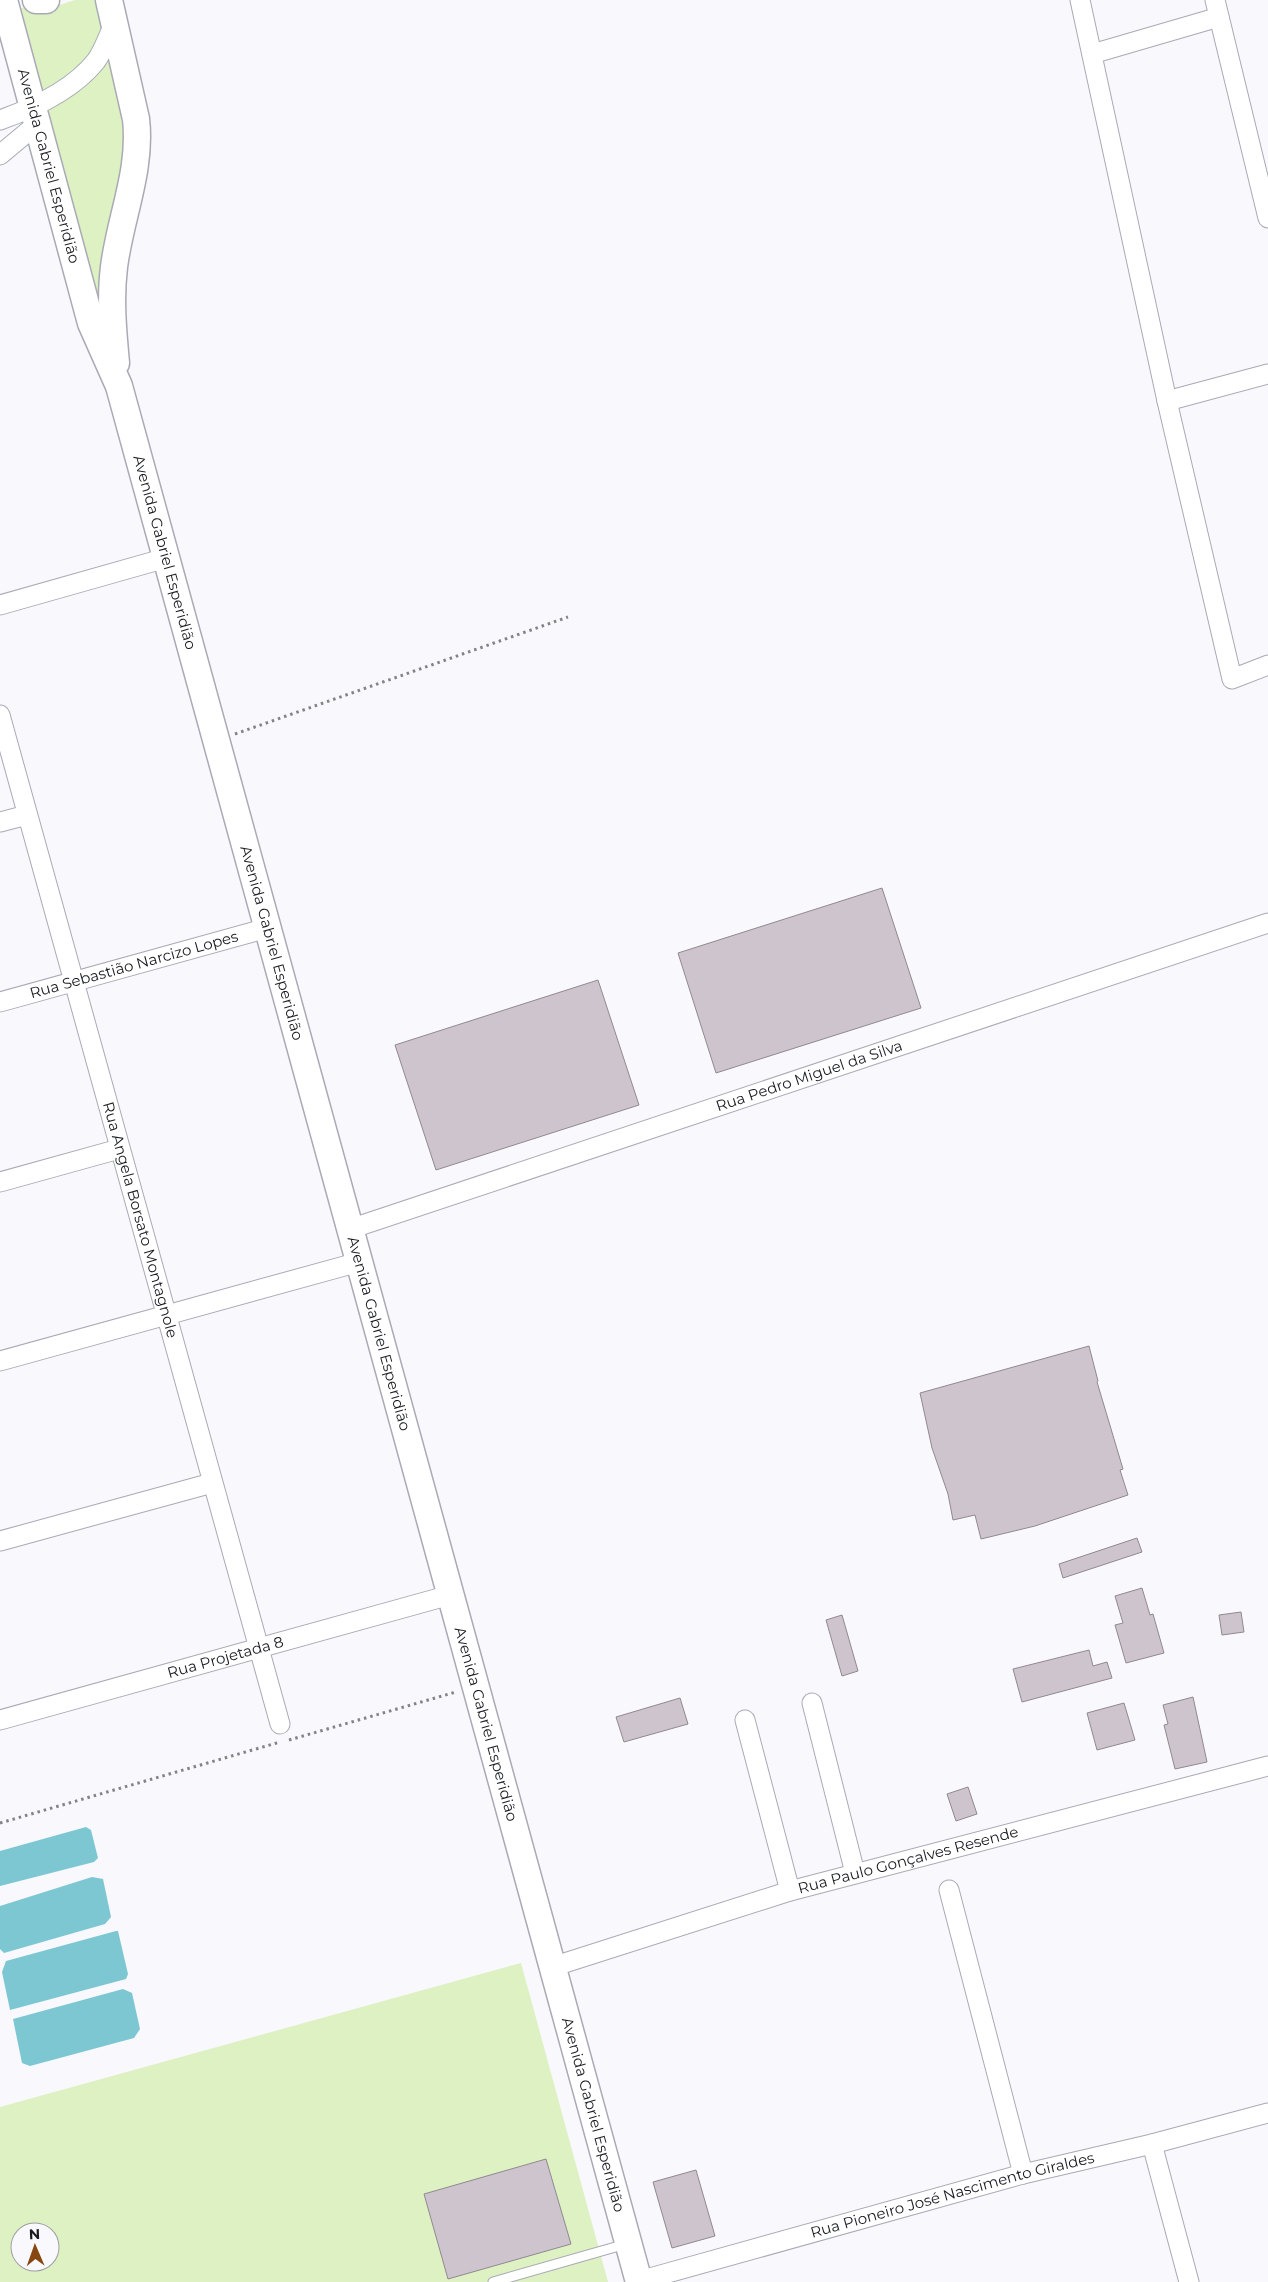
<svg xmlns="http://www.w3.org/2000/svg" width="1268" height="2282" font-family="Montserrat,sans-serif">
  <rect width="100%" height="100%" fill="#f8f8fd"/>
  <!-- green -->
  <g fill="#ddf1c2" fill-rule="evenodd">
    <path d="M75 0H94C96 9 103 21 102 30 102 55 59 82 41 93L20 8 53 7Z"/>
    <path d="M108 50 115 74 125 145 102 282 98 297 95 298 43 111Z"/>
    <path d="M521 1963 608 2282H0V2107ZM20 2232H50V2262H20Z"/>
  </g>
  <!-- water -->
  <g fill="#7cc7d2">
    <path d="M86 1827 91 1830 98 1858 94 1862 0 1886V1851Z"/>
    <path d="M92 1877 103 1879 111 1917 105 1924 4 1953 0 1949V1906Z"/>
    <path d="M116 1931H118L128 1974 126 1979 10 2010 2 1972 6 1961Z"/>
    <path d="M123 1989 132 1993 140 2029 134 2038 30 2066 22 2063 13 2019Z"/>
  </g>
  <!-- building -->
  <g fill="#cec4cd" stroke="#918890">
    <path d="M882 888 921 1008 716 1073 678 953Z"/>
    <path d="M598 980 639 1105 436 1170 395 1045Z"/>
    <path d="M1089 1346 1098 1381 1097 1382 1123 1469 1120 1470 1128 1495 1035 1526 981 1539 975 1515 953 1520 948 1494 932 1448 920 1393Z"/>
    <path d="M1137 1538 1142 1552 1063 1578 1059 1564Z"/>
    <path d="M1142 1588 1150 1615 1153 1614 1164 1653 1126 1663 1115 1625 1123 1623 1115 1596Z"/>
    <path d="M1241 1612 1244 1632 1222 1635 1219 1615Z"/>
    <path d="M842 1615 858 1671 842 1676 826 1620Z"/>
    <path d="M1089 1650 1093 1666 1107 1662 1112 1678 1022 1702 1013 1669Z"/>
    <path d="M1193 1697 1207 1762 1175 1769 1164 1725 1168 1724 1163 1705Z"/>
    <path d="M680 1698 688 1724 624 1742 616 1717Z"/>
    <path d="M1124 1703 1135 1740 1097 1750 1087 1713Z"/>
    <path d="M968 1787 977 1814 956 1821 947 1794Z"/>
    <path d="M546 2159 571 2244 448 2279 424 2194Z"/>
    <path d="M696 2170 715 2236 672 2248 653 2182Z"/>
  </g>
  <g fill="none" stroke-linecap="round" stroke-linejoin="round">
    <!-- lane casing -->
    <g stroke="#a9aab5" stroke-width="11">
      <path id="lane" d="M493 2282 626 2244"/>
    </g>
    <!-- street casing -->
    <g stroke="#a9aab5" stroke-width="21">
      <g id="street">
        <path d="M1080 0 1167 401 1232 679 1268 665"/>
        <path d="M1215 0 1268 218"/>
        <path d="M1092 54 1219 17"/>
        <path d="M0 120C34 108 73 90 96 61 104 50 109 34 115 22"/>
        <path d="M0 155 37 124"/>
        <path d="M1167 401 1268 374"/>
        <path d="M0 605 166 558"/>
        <path id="s1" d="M0 715 280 1724"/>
        <path d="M0 822 27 815"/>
        <path id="s2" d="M0 1002 267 928"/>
        <path d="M0 1182 119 1149"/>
        <path id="s3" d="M350 1229 1268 923"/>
        <path d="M0 1361 359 1262"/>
        <path d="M0 1541 212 1483"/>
        <path d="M812 1703 855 1873"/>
        <path id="s4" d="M0 1720 450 1595"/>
        <path d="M745 1720 790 1891"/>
        <path d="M949 1890 1023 2174"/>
        <path id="s5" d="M552 1967 790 1891 1268 1766"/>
        <path d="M1152 2144 1189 2282"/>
        <path id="s6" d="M639 2281 1023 2174 1152 2144 1268 2113"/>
      </g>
    </g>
    <!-- secondary casing -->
    <g stroke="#a9aab5" stroke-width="29">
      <g id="secondary">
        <path id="s7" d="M4 0 91 323 119 386 639 2282"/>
        <path d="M36 0H46"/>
        <path d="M109 0 136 119C142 170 120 218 114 267 110 299 113 331 116 363"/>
      </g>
    </g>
    <!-- path -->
    <g stroke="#828387" stroke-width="3" stroke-dasharray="2.5 4" stroke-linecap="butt">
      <path d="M235 734 568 617"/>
      <path d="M289 1740 456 1692"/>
      <path d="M0 1823 280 1742"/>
    </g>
    <!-- lane -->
    <use href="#lane" stroke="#fff" stroke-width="9"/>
    <!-- street -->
    <use href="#street" stroke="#fff" stroke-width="19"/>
    <!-- secondary -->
    <use href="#secondary" stroke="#fff" stroke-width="26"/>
  </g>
  <g text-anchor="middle" stroke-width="4" stroke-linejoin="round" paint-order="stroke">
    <!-- street labels -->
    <g font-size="15" fill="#1a1b1f" stroke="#f8f8fd">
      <text dy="5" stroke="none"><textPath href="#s7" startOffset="172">Avenida Gabriel Esperidião</textPath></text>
      <text dy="5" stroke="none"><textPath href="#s7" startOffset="576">Avenida Gabriel Esperidião</textPath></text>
      <text dy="5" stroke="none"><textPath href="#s7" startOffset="981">Avenida Gabriel Esperidião</textPath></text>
      <text dy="5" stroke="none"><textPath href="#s2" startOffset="139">Rua Sebastião Narcizo Lopes</textPath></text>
      <text dy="5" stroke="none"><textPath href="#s3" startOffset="484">Rua Pedro Miguel da Silva</textPath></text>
      <text dy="5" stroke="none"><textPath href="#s1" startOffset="524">Rua Angela Borsato Montagnole</textPath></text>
      <text dy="5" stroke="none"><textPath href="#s7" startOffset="1386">Avenida Gabriel Esperidião</textPath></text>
      <text dy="5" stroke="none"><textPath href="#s4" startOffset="234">Rua Projetada 8</textPath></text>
      <text dy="5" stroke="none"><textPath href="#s7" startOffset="1791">Avenida Gabriel Esperidião</textPath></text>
      <text dy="5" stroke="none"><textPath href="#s5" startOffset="372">Rua Paulo Gonçalves Resende</textPath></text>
      <text dy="5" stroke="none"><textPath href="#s7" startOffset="2196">Avenida Gabriel Esperidião</textPath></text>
      <text dy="5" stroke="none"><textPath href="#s6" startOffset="325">Rua Pioneiro José Nascimento Giraldes</textPath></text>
    </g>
  </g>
  <!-- north arrow -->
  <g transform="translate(35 2247) rotate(358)"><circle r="24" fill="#f8f8fd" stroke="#9fa0a4"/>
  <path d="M0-4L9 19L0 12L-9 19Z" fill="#874710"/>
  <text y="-8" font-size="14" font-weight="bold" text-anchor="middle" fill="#1a1b1f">N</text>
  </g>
</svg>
